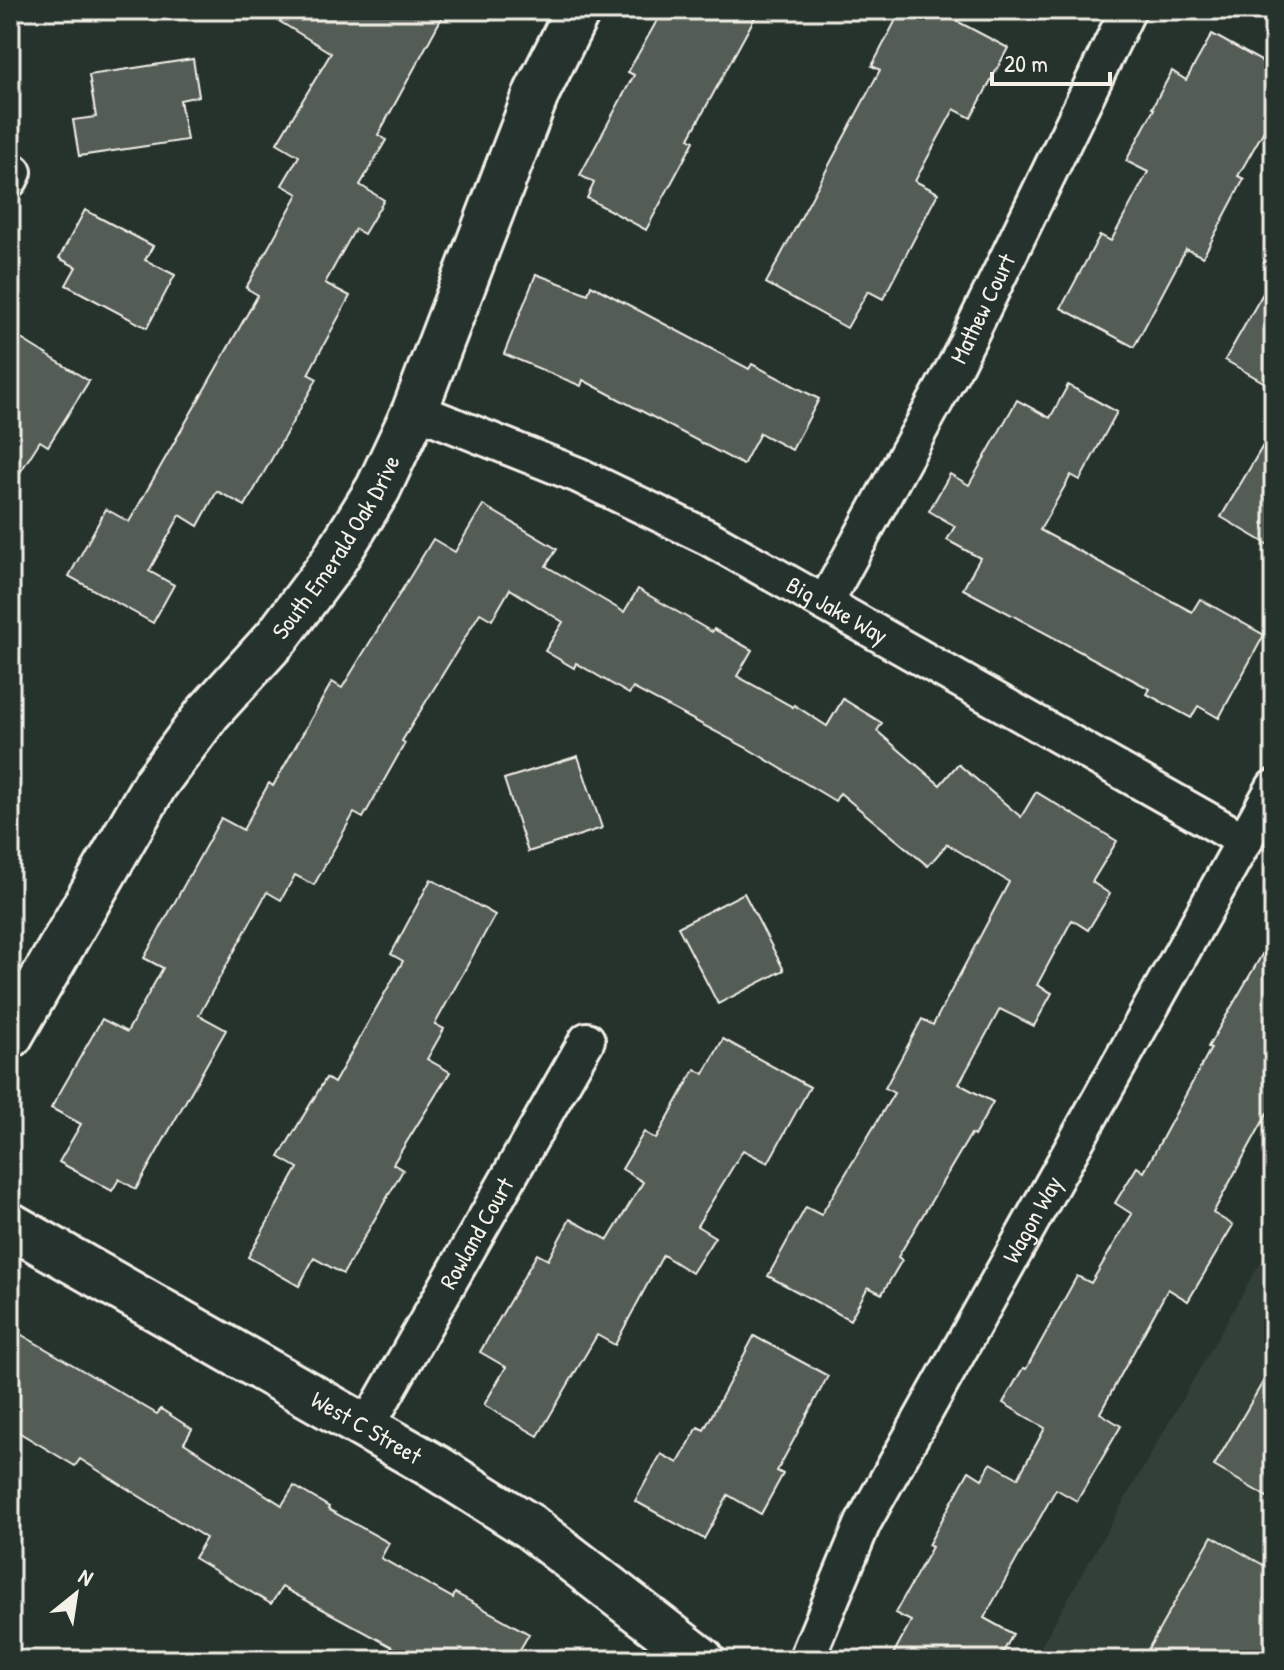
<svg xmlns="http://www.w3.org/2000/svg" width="1284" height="1670" font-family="'Patrick Hand',sans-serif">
  <rect width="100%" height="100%" fill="#26332d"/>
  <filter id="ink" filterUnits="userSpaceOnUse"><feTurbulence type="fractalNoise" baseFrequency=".0125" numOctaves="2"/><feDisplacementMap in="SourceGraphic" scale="16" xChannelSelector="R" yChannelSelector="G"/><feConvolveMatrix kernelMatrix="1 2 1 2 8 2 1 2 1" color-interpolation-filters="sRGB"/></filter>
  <g filter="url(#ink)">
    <!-- built -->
    <path fill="#333f39" d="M1274 1239V1660H1033Z"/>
    <!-- building -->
    <g fill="#525c55" stroke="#f4f1e8" stroke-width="2">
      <path d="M261 10H446L378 135 386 140 360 185 384 200 364 234 355 229 325 283 350 296 308 374 317 379 245 506 217 491 198 526 180 515 149 571 174 585 153 623 69 576 106 509 129 522 258 295 246 288 298 194 282 185 299 156 277 143 331 53Z"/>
      <path d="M663 10H759L689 138 694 141 646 230 587 198 594 183 580 175 634 75 628 72Z"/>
      <path d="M901 10H936L1008 48 971 118 954 109 915 181 938 193 883 299 868 291 847 328 766 283 880 70 872 66Z"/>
      <path d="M1212 34 1274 68V113L1238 176 1244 179 1203 257 1186 249 1134 347 1061 308 1100 235 1111 241 1148 172 1126 161 1154 109 1152 108 1172 71 1186 80Z"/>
      <path d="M193 59 199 96 180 100 187 140 79 156 73 120 96 117 89 75Z"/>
      <path d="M85 210 153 246 145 260 175 275 147 328 66 285 76 267 59 258Z"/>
      <path d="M536 274 588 294 591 285 749 369 752 364 819 399 792 450 760 433 743 465 583 380 581 386 504 354Z"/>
      <path d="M1274 274V388L1225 360Z"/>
      <path d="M10 332 89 381 48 446 40 441 10 488Z"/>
      <path d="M1068 385 1117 412 1080 480 1071 475 1040 530 1192 612 1200 599 1264 635 1219 718 1198 706 1191 718 1147 694 1150 689 963 589 980 558 947 540 955 526 929 511 950 474 969 485 1017 400 1050 418Z"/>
      <path d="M1274 427V548L1221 517Z"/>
      <path d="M483 505 557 549 546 566 624 612 638 589 712 632 714 629 752 650 737 676 793 707 794 705 827 726 843 699 882 723 877 731 940 785 958 764 1021 817 1036 792 1117 841 1092 882 1110 894 1088 930 1072 920 1037 985 1052 993 1034 1026 1000 1009 959 1084 993 1102 974 1136 971 1134 898 1257 902 1260 882 1294 868 1287 850 1320 768 1276 806 1207 821 1215 894 1093 885 1088 922 1019 933 1025 1009 882 947 844 928 866 840 793 835 801 747 748 633 688 629 694 576 663 574 668 545 651 563 622 510 589 492 620 480 613 402 741 405 743 363 818 354 813 314 885 295 875 281 900 267 892 199 1015 226 1030 136 1189 119 1179 112 1191 59 1162 81 1124 51 1108 102 1019 127 1032 163 968 144 958 221 818 243 830 269 783 273 786 332 682 342 688 433 539 455 552Z"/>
      <path d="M578 756 602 828 528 852 504 779Z"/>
      <path d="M431 879 495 915 435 1024 444 1029 427 1059 450 1072 393 1164 403 1170 343 1274 314 1258 299 1286 248 1257 298 1168 279 1157 326 1078 334 1083 403 961 391 954Z"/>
      <path d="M744 893 784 970 718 1004 678 927Z"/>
      <path d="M1274 934V1101L1213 1213 1233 1225 1188 1301 1168 1289 1100 1413 1121 1426 1077 1501 1056 1489 984 1618 1013 1634 999 1660H890L911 1621 895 1613 932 1547 928 1545 969 1471 982 1479 991 1463 1018 1478 1045 1428 1003 1403 1023 1368 1026 1369 1077 1276 1091 1283 1132 1214 1115 1203 1137 1167 1144 1172 1211 1048 1208 1047Z"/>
      <path d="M723 1039 810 1087 768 1163 743 1150 697 1226 715 1237 692 1273 663 1255 615 1345 597 1335 538 1436 484 1405 506 1367 480 1352 537 1254 548 1260 570 1219 608 1240 643 1182 622 1169 644 1132 656 1139 695 1069 704 1074Z"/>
      <path d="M10 1328 157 1414 161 1409 192 1429 184 1443 282 1505 294 1486 329 1507 328 1509 389 1543 381 1558 453 1598 455 1593 529 1634 514 1660H416L282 1587 271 1604 194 1558 206 1538 80 1459 75 1466 10 1427Z"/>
      <path d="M754 1336 828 1376 777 1471 783 1474 761 1514 728 1495 704 1539 635 1501 661 1454 678 1463 698 1427 704 1430Z"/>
      <path d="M1274 1363V1501L1214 1466Z"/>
      <path d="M1212 1536 1274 1571V1660H1142Z"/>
    </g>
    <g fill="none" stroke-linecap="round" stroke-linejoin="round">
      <!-- street casing -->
      <g stroke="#f4f1e8" stroke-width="40">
        <g id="street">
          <path d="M10 169 14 172 10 180"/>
          <path id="s1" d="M415 410 578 475 709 538 1245 841"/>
          <path id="s2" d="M825 603 956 364 1128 10"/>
          <path id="s3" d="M366 1428 587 1040"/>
          <path id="s4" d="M806 1660 863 1523 1274 787"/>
        </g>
      </g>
      <!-- secondary casing -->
      <g stroke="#f4f1e8" stroke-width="50">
        <g id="secondary">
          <path id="s5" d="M10 1036 155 784 208 713 277 637 331 565 378 489 415 410 537 92 578 10"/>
          <path id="s6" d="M10 1225 435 1467 529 1526 702 1660"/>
        </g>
      </g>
      <!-- street -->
      <use href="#street" stroke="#26332d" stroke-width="34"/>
      <!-- secondary -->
      <use href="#secondary" stroke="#26332d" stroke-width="44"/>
    </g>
  </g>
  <g text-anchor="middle" stroke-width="7" stroke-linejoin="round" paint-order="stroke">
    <!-- street labels -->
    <g font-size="24" fill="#f4f1e8" stroke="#26332d">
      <text dy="8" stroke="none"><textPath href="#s2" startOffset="334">Mathew Court</textPath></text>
      <text dy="8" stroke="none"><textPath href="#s5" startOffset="590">South Emerald Oak Drive</textPath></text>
      <text dy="8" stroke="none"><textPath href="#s1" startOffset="468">Big Jake Way</textPath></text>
      <text dy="8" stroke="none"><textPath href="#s4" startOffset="496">Wagon Way</textPath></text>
      <text dy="8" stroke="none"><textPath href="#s3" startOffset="224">Rowland Court</textPath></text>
      <text dy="8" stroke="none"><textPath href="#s6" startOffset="410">West C Street</textPath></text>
    </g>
  </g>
  <!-- margin -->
  <rect width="1284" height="1670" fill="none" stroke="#26332d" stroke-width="40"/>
  <rect x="20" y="20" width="1244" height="1630" fill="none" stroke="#f4f1e8" stroke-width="3" filter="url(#ink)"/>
  <!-- north arrow -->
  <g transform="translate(76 1594) rotate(30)" stroke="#26332d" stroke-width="6" paint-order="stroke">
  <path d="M0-6L14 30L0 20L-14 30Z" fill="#f4f1e8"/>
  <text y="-12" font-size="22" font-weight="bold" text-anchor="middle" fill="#f4f1e8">N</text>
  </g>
  <!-- scale -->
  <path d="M992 72v12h118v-12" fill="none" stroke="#f4f1e8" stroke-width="4"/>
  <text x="1004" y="72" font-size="24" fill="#f4f1e8" stroke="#26332d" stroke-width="6" paint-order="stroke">20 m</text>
</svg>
